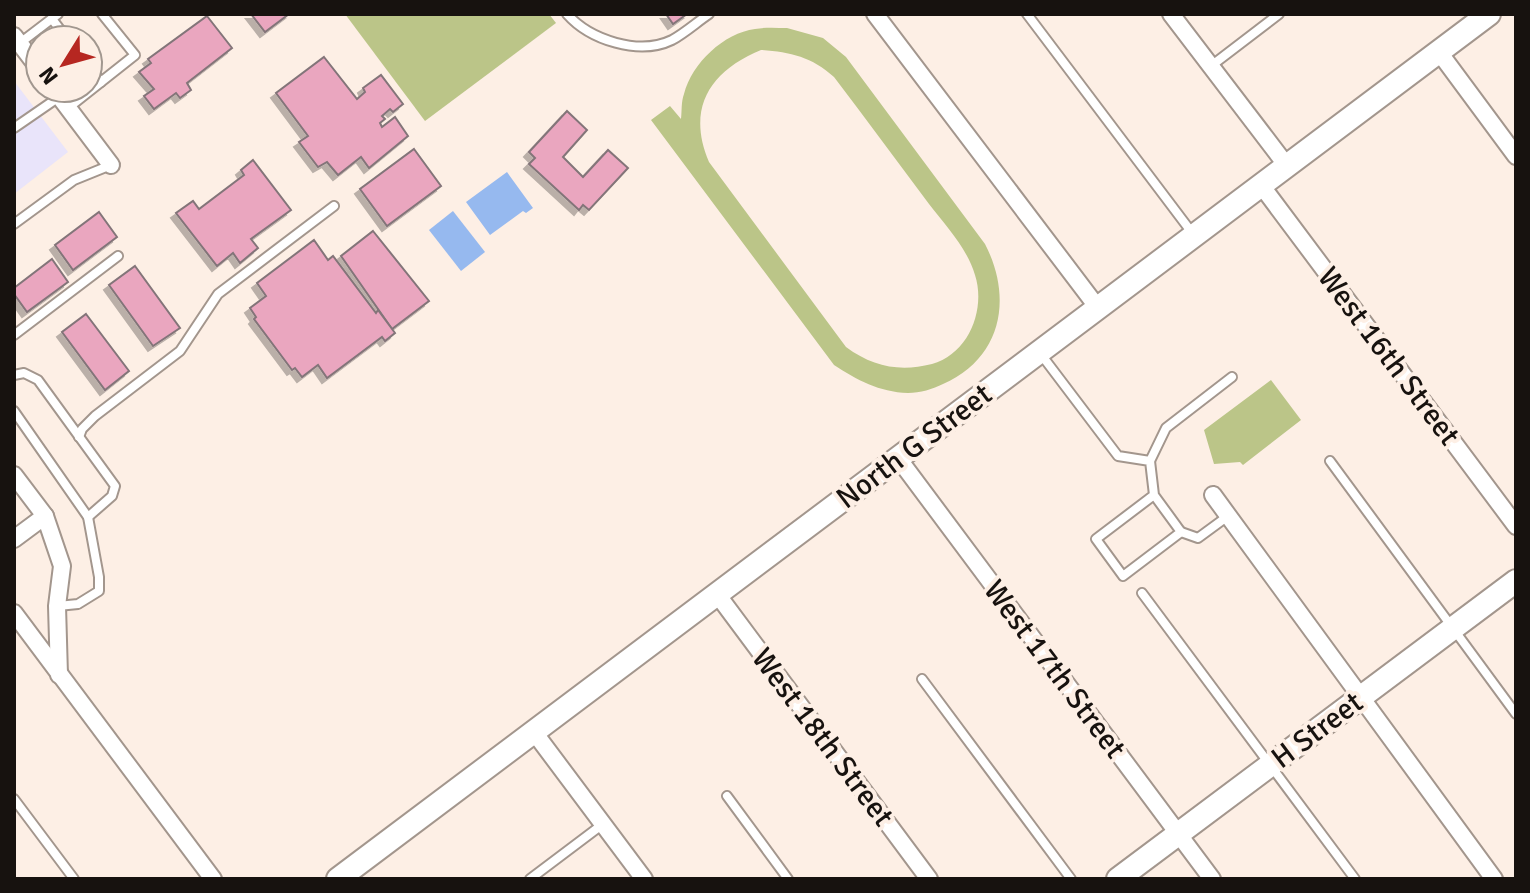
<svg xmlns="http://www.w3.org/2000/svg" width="1530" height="893" font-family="Signika,sans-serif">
  <defs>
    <filter id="shadow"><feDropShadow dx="-5" dy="5" stdDeviation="0" flood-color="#0004"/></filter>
  </defs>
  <rect width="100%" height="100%" fill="#fdefe5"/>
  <!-- commercial -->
  <path fill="#e9e4fa" d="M14 81 68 152 14 194Z"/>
  <!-- green -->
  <g fill="#bbc588" fill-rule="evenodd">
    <path d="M345 14H549L556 23 425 121Z"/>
    <path d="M787 28 823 38 846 57 985 244C1013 298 1002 358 943 384 933 389 920 393 908 393 879 392 857 380 834 365L651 120 670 106 681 119C682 111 681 102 684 94 692 63 724 33 755 29 766 27 777 28 787 28ZM761 50C790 52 812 57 834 77 866 119 897 161 929 204 946 226 967 248 975 275 986 309 969 354 932 364 900 372 873 367 846 347L709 162C686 108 710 71 761 50Z"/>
    <path d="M1271 380 1301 420 1243 465 1240 462 1214 464 1204 430Z"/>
  </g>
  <!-- water -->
  <g fill="#96b9ef">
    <path d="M507 172 533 208 526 213 523 211 490 235 466 202Z"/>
    <path d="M453 211 485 252 461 271 429 230Z"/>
  </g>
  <!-- building -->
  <g fill="#eaa6bf" stroke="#837479" stroke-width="2" filter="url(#shadow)">
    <path d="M251 14H289L265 32Z"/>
    <path d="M666 14H687L673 24Z"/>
    <path d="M207 16 232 48 187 83 191 90 180 98 176 93 154 109 144 96 154 89 139 72 151 63 148 59Z"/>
    <path d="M324 57 357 99 365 92 363 88 381 75 403 104 393 112 390 109 382 116 385 119 380 123 382 127 395 117 408 136 369 168 361 157 338 175 327 162 318 167 299 142 308 136 276 93Z"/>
    <path d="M567 111 587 130 563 157 583 177 608 150 628 168 589 210 583 205 579 210 529 164 535 158 529 152Z"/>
    <path d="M414 149 441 186 387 226 360 189Z"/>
    <path d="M253 160 291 210 251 239 258 248 240 263 233 253 217 266 176 213 193 201 199 209 244 175 241 170Z"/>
    <path d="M99 212 117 237 73 270 55 245Z"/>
    <path d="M373 231 429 301 392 329 341 256Z"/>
    <path d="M314 240 328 260 333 256 376 313 378 310 395 333 385 341 382 337 327 378 318 365 302 377 295 368 292 370 254 319 256 317 250 308 266 296 257 283Z"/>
    <path d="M52 259 68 282 27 312 14 294V288Z"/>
    <path d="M135 266 180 328 153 346 109 285Z"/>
    <path d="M86 314 129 371 105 390 62 332Z"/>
  </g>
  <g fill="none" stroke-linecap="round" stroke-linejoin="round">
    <!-- lane casing -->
    <g stroke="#a3968d" stroke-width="12">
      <g id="lane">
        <path d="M567 14C590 40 639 56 672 40 685 33 697 22 709 14"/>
        <path d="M1027 14 1193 234"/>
        <path d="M52 19 68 40"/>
        <path d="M20 43 58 14"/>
        <path d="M88 65 101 82"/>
        <path d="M1211 66 1279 14"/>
        <path d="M68 108 135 55 102 14"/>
        <path d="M14 128 59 97"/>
        <path d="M14 224 74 180 111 165"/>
        <path d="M14 335 118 256"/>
        <path d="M1040 353 1118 456 1150 461 1154 495 1181 532 1123 576 1096 539 1154 495"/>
        <path d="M14 375 24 373 38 380 115 486 112 496 88 517"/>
        <path d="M14 411 88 517 99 577V591L78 604 58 606"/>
        <path d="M79 437 82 429 95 416 180 351 218 294 334 206"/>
        <path d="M1150 461 1166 428 1232 377"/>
        <path d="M1330 461 1516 714"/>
        <path d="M1181 532 1198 538 1228 516"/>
        <path d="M1142 593 1355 879"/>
        <path d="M922 679 1071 879"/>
        <path d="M727 796 788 879"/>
        <path d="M14 799 74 879"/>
        <path d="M530 879 603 824"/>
      </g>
    </g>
    <!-- street casing -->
    <g stroke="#a3968d" stroke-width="20">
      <g id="street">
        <path d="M875 14 1098 308"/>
        <path d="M1171 14 1287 166"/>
        <path d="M14 36 40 70"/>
        <path d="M1439 52 1516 156"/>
        <path d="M53 88 111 165"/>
        <path d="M1261 185 1516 526"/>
        <path d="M898 458 1212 879"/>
        <path d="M14 475 45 516 62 566 57 606 59 675"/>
        <path d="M1213 495 1494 879"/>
        <path d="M14 539 45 516"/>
        <path d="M717 594 929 879"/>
        <path d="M14 613 213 879"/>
        <path d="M534 732 644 879"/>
      </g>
    </g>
    <!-- secondary casing -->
    <g stroke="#a3968d" stroke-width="26">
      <g id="secondary">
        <path d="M338 879 1489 14"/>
        <path d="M1118 879 1516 581"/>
      </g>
    </g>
    <!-- lane -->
    <use href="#lane" stroke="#fff" stroke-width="8"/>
    <!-- street -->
    <use href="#street" stroke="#fff" stroke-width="16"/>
    <!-- secondary -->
    <use href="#secondary" stroke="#fff" stroke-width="22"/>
  </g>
  <g text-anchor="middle" stroke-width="8" stroke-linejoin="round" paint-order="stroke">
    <!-- street labels -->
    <g font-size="30" fill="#17120f" stroke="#fdefe5">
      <text transform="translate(1389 356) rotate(53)" y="10">West 16th Street</text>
      <text transform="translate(914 446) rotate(-37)" y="10">North G Street</text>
      <text transform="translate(1055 669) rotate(53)" y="10">West 17th Street</text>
      <text transform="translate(1317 730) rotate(-37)" y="10">H Street</text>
      <text transform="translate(823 737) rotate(53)" y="10">West 18th Street</text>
    </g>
  </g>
  <!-- border -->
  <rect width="1530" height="893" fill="none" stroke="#17120f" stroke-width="32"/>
  <!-- north arrow -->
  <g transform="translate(64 64) rotate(233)"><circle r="38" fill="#fdefe5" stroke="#a1978f" stroke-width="2"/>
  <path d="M0-6L14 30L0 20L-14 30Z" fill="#b62721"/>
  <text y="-12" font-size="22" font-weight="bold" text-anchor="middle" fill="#17120f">N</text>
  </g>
</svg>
